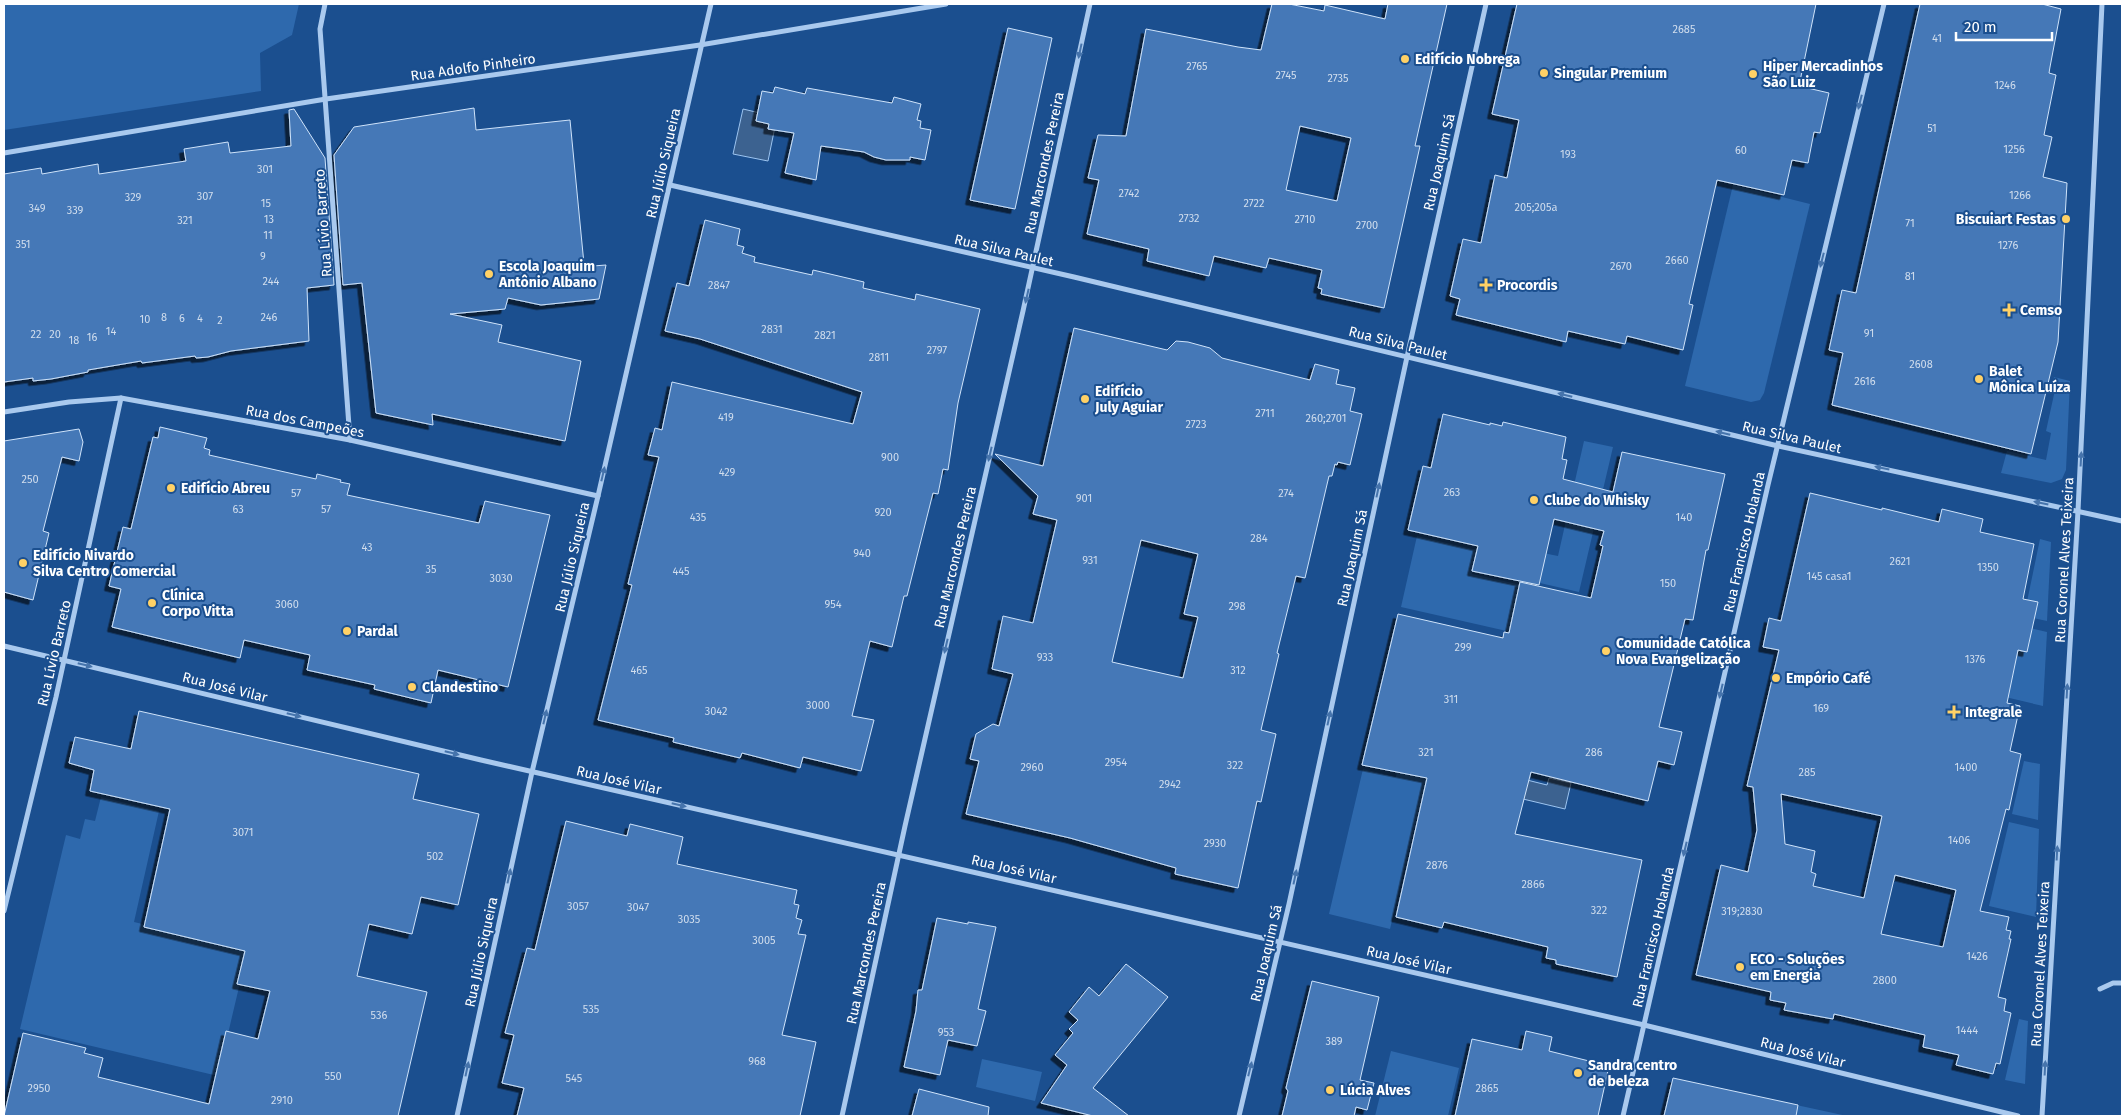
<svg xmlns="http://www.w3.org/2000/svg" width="2126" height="1120" font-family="'Fira Sans',sans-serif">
  <defs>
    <filter id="shadow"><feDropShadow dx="-4.5" dy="4.5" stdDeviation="0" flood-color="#0009"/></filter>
  </defs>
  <rect width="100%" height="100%" fill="#1b4f8f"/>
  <!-- green -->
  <g fill="#2e69ad">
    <path d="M4 4H299L292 35 260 53 261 91 4 130Z"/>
    <path d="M1733 185 1810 204 1764 393 1760 400 1751 402 1685 386Z"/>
    <path d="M2054 377 2070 381 2066 470 2062 479 2051 483 2001 473 2007 451 2046 460 2051 433 2046 431 2055 390 2052 389Z"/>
    <path d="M1584 441 1613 447 1579 592 1527 580 1533 551 1558 556Z"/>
    <path d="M1417 536 1477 550 1472 574 1531 587 1511 632 1401 607Z"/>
    <path d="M2040 539 2051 542 2047 621 2024 616Z"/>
    <path d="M2017 625 2047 632 2043 706 2001 696Z"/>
    <path d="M2024 761 2040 764 2038 820 2012 814Z"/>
    <path d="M1363 769 1396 777 1397 771 1460 786 1454 815 1419 808 1390 929 1329 914Z"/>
    <path d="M101 797 159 811 134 922 248 949 218 1076 20 1029 66 835 80 839 85 819 95 821Z"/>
    <path d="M2009 822 2039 829 2036 917 1989 906Z"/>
    <path d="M2019 1019 2028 1021 2025 1084 2005 1080Z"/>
    <path d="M1391 1051 1459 1068 1448 1116H1375Z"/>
    <path d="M982 1059 1042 1072 1035 1101 976 1087Z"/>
    <path d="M1774 1100 1847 1116H1770Z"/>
  </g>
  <!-- water -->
  <g fill="#3c6290" stroke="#9cc4f0">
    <path d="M743 109 777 117 768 161 733 154Z"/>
    <path d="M1549 778 1571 783 1565 809 1523 799 1527 780 1547 785Z"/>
  </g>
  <!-- building -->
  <g fill="#4478b7" stroke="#cfe3fa" fill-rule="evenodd" filter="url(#shadow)">
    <path d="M1272 4H1289L1324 11 1325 5 1385 19 1388 4H1447L1415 146H1420L1384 308 1321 294 1322 289 1318 288 1322 270 1269 258 1266 268 1214 256 1209 276 1147 261 1149 249 1087 234 1099 180 1088 178 1098 135 1126 136 1146 29 1238 47 1261 50ZM1300 126 1351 138 1337 201 1286 190Z"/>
    <path d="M1517 4H1816L1799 86 1829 93 1820 133 1814 132 1808 163 1792 160 1784 195 1717 180 1689 304 1693 305 1683 350 1627 336 1625 344 1568 331 1566 342 1456 315 1460 299 1450 296 1463 239 1481 243 1495 175 1507 178 1519 120 1492 114Z"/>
    <path d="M1920 4H2042L2061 9 2050 67 2049 73 2056 75 2044 135 2052 137 2043 177 2067 183 2058 342 2031 454 1832 405 1843 353 1829 350 1842 290 1856 293Z"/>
    <path d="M1008 28 1052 38 1015 209 970 200Z"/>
    <path d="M775 87 805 94 807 88 892 103 894 97 921 104 917 120 921 121 920 128 931 130 925 160 910 157V160H886L874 157 864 152 821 146 816 180 785 173 794 133 768 129 769 124 756 121 762 91 773 93Z"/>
    <path d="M474 108 476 130 570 120 584 264 592 263 593 266 606 265 599 299 541 305 508 298 505 309 450 314 502 325 498 342 581 361 565 441 432 414 433 425 376 413 362 283 343 285 334 155 354 127Z"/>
    <path d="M294 109 325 158 334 285 307 288 309 341 231 351 208 357 196 358 195 356 142 363 141 361 88 370V372L51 379 33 381V378L4 382V174L41 168 42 174 98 164 99 174 159 165 186 161 184 149 228 142 230 153 291 146 289 110Z"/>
    <path d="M705 220 740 229 737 245 744 247 742 253 755 257 754 262 812 275 813 270 864 282 863 288 915 300 916 294 980 309 958 403 948 470 943 469 938 494 933 493 907 596H904L892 647 870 641 852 716 874 720 861 771 803 757 800 768 742 753 740 758 673 742 674 738 598 720 632 585 628 584 659 457 648 455 655 428 662 430 672 382 853 424 862 392 700 339 665 331 677 283 689 286Z"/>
    <path d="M1074 328 1167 350 1176 341 1188 342 1210 348 1222 358 1310 380 1315 364 1339 370 1336 384 1355 388 1350 411 1362 414 1350 465 1338 462 1337 465 1335 464 1332 476H1329L1305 578 1296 576 1277 653 1279 654 1261 730 1276 734 1261 802 1257 801 1238 888 1175 874 1176 868 1070 838 966 814 979 761 970 759 976 734 993 724 999 726 1013 674 992 669 1003 616 1033 623 1057 520 1033 514 1038 496 995 454 1043 466ZM1141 540 1198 554 1184 614 1198 617 1183 678 1112 662Z"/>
    <path d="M1443 414 1490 425V423L1502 426 1503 422 1566 437 1562 459 1567 460 1563 479 1613 492 1622 452 1725 474 1708 550H1706L1693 620 1685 619 1659 727 1682 732 1674 765 1658 761 1648 801 1531 772 1515 834 1642 860 1617 977 1556 964V960L1546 958 1548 947 1444 922 1442 928 1396 917 1427 778 1362 765 1398 614 1503 638 1504 632 1509 633 1520 582 1591 598 1603 546 1600 545 1604 531 1554 519 1539 585 1472 571 1478 546 1408 530 1423 466 1431 468Z"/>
    <path d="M160 427 207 438 204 448 210 450 209 455 316 479 317 474 341 480 340 482 350 484 347 495 479 523 485 501 550 515 508 687 438 670 431 703 374 689 375 685 307 670 310 655 244 640 240 658 112 627 121 589 109 586 117 552 123 527 131 529 153 437 158 438Z"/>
    <path d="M79 429 83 442 79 461 62 457 43 531 49 533 33 600 4 592V441Z"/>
    <path d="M1810 493 1882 510V508L1939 522 1942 509 1983 519 1980 532 2034 544 2023 599 2038 602 2027 652 2018 650 2007 703 2020 706 2010 751 2021 754 2009 810 2006 809 1980 911 2009 917 2006 930 2011 931 2009 939H2011L1998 997 2006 999 2004 1011 2011 1013 2000 1064 1996 1063 1993 1074 1956 1065 1959 1055 1923 1047 1925 1035 1834 1014 1833 1019 1784 1010 1786 1003 1770 1000 1771 992 1696 975 1721 865 1748 872 1757 830 1753 787 1747 786 1779 650 1763 647 1769 618 1781 621ZM1781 794 1882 816 1864 898 1813 886 1816 874 1811 872 1815 851 1785 844ZM1895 875 1956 890 1943 947 1881 934Z"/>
    <path d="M139 711 419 774 413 799 479 814 458 905 421 897 412 934 369 924 357 976 427 992 398 1116H4L23 1033 86 1048 84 1053 103 1058 98 1077 209 1104 226 1031 258 1039 270 991 237 984 245 951 144 927 170 809 90 791 94 770 69 763 75 737 131 749Z"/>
    <path d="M566 821 627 836 630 824 683 837 677 864 797 890 794 904 799 905 796 918 802 920 798 934 806 935 782 1035 816 1042 800 1116H517L524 1088 502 1083 514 1035 505 1033 527 948 535 950Z"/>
    <path d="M937 918 968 924V922L996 927 978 1009 986 1011 977 1046 948 1040 940 1075 904 1067 916 1011 918 990H922Z"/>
    <path d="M1126 964 1168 997 1093 1088 1129 1116H1093L1041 1103 1067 1065 1055 1055 1073 1033 1069 1029 1078 1020 1069 1012 1089 987 1099 996Z"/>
    <path d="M1312 981 1379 997 1360 1080 1374 1083 1367 1110 1356 1107 1354 1116H1282L1288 1091 1286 1088Z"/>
    <path d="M1526 1031 1552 1037 1549 1051 1609 1066 1598 1116H1455L1472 1039 1522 1050Z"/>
    <path d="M1673 1078 1798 1105 1796 1116H1664Z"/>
    <path d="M919 1089 989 1107 988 1116H912Z"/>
  </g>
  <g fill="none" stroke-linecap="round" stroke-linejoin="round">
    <!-- street -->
    <g stroke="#a9c9ee" stroke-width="5">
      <path d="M325 4 320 29 350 440"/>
      <path d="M4 153 326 99 700 45 946 4"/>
      <path d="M670 185 1074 277 1778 446 2122 521"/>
      <path d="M4 412 69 402 121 398 350 440 598 496"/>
      <path d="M4 646 481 760 1644 1025 2018 1116"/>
      <path d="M4 911 56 697 121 398"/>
      <path d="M2100 989 2113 983H2122"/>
      <path d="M457 1116 532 772 598 496 711 4"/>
      <path d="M842 1116 905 826 1023 311 1090 4"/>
      <path d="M1239 1116 1289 904 1407 357 1486 4"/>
      <path d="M1623 1116 1768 485 1884 4"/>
      <path d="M2042 1116 2078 511 2102 4"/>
    </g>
  </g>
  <!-- one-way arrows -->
  <defs><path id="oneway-solid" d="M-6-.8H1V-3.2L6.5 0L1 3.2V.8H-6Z" transform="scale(1.25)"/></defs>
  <g fill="#4674ac">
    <use href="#oneway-solid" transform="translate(1080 51) rotate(102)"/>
    <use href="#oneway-solid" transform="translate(1860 102) rotate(104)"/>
    <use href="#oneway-solid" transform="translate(1822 260) rotate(104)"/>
    <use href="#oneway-solid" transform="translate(1027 296) rotate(103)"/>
    <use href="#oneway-solid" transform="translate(1565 395) rotate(-166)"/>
    <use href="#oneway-solid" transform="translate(1723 433) rotate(-166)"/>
    <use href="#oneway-solid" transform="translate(990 454) rotate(103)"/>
    <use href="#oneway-solid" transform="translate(2081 459) rotate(-87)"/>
    <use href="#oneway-solid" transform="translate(1882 468) rotate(-168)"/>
    <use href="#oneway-solid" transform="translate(603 474) rotate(-77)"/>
    <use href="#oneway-solid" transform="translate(1378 490) rotate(-78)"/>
    <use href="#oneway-solid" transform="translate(2041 503) rotate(-168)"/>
    <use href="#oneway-solid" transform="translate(946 646) rotate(103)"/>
    <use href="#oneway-solid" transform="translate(85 665) rotate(14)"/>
    <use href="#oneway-solid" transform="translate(1721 691) rotate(103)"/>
    <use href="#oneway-solid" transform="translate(2067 691) rotate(-87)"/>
    <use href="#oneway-solid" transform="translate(294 715) rotate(14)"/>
    <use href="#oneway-solid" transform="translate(545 717) rotate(-77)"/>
    <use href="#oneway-solid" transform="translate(1329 718) rotate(-78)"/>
    <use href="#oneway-solid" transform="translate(452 753) rotate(14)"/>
    <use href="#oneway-solid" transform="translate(679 805) rotate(13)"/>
    <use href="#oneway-solid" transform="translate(1685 849) rotate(103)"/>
    <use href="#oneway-solid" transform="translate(2057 853) rotate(-87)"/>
    <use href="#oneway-solid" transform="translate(509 876) rotate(-78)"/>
    <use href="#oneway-solid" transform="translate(1295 877) rotate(-78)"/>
    <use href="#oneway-solid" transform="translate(2045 1068) rotate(-87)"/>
    <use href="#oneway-solid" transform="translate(467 1069) rotate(-78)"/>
    <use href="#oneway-solid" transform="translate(1250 1069) rotate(-76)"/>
  </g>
  <!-- markers -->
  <g fill="#ffd166" stroke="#1b4f8f" stroke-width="2">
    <circle cx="1405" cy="59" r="5"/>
    <circle cx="1544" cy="73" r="5"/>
    <circle cx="1753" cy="74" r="5"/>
    <circle cx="2066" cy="219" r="5"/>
    <circle cx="489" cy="274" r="5"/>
    <path d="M1483.5 277.5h5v5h5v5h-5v5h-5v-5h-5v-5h5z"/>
    <path d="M2006.5 302.5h5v5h5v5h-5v5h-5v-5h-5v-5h5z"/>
    <circle cx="1979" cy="379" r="5"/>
    <circle cx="1085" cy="399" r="5"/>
    <circle cx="171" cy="488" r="5"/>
    <circle cx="1534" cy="500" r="5"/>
    <circle cx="23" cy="563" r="5"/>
    <circle cx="152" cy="603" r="5"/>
    <circle cx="347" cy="631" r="5"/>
    <circle cx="1606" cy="651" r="5"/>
    <circle cx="1776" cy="678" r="5"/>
    <circle cx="412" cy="687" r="5"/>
    <path d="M1951.5 704.5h5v5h5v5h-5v5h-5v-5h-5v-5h5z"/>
    <circle cx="1740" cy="967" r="5"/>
    <circle cx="1578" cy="1073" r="5"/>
    <circle cx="1330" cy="1090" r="5"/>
  </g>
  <g text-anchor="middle" stroke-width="4" stroke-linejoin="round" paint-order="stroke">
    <!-- number labels -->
    <g font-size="11" fill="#d0dded">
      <text x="1684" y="33">2685</text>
      <text x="1937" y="42">41</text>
      <text x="1197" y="70">2765</text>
      <text x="1286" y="79">2745</text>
      <text x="1338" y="82">2735</text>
      <text x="2005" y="89">1246</text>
      <text x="1932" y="132">51</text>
      <text x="2014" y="153">1256</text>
      <text x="1741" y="154">60</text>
      <text x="1568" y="158">193</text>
      <text x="265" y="173">301</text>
      <text x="1129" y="197">2742</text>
      <text x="2020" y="199">1266</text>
      <text x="205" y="200">307</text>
      <text x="133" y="201">329</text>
      <text x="266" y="207">15</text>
      <text x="1254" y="207">2722</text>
      <text x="1536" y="211">205;205a</text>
      <text x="37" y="212">349</text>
      <text x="75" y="214">339</text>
      <text x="1189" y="222">2732</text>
      <text x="269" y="223">13</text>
      <text x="1305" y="223">2710</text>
      <text x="185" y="224">321</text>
      <text x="1910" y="227">71</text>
      <text x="1367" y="229">2700</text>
      <text x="268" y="239">11</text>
      <text x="23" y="248">351</text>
      <text x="2008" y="249">1276</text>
      <text x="263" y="260">9</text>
      <text x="1677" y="264">2660</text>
      <text x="1621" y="270">2670</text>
      <text x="1910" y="280">81</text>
      <text x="271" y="285">244</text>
      <text x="719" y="289">2847</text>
      <text x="164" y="321">8</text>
      <text x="269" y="321">246</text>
      <text x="182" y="322">6</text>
      <text x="200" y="322">4</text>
      <text x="145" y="323">10</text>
      <text x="220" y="324">2</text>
      <text x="772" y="333">2831</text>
      <text x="111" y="335">14</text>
      <text x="1869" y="337">91</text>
      <text x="36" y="338">22</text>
      <text x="55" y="338">20</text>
      <text x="825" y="339">2821</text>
      <text x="92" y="341">16</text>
      <text x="74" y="344">18</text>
      <text x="937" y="354">2797</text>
      <text x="879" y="361">2811</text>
      <text x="1921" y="368">2608</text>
      <text x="1865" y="385">2616</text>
      <text x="1265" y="417">2711</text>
      <text x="726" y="421">419</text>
      <text x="1326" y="422">260;2701</text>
      <text x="1196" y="428">2723</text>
      <text x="890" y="461">900</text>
      <text x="727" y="476">429</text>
      <text x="30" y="483">250</text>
      <text x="1452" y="496">263</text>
      <text x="296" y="497">57</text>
      <text x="1286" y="497">274</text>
      <text x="1084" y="502">901</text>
      <text x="238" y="513">63</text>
      <text x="326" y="513">57</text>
      <text x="883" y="516">920</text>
      <text x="698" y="521">435</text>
      <text x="1684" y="521">140</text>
      <text x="1259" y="542">284</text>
      <text x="367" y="551">43</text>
      <text x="862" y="557">940</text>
      <text x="1090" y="564">931</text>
      <text x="1900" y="565">2621</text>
      <text x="1988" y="571">1350</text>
      <text x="431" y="573">35</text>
      <text x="681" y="575">445</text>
      <text x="1829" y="580">145 casa1</text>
      <text x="501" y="582">3030</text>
      <text x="1668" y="587">150</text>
      <text x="287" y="608">3060</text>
      <text x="833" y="608">954</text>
      <text x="1237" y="610">298</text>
      <text x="1463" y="651">299</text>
      <text x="1045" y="661">933</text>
      <text x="1975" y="663">1376</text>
      <text x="639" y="674">465</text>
      <text x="1238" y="674">312</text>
      <text x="1451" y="703">311</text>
      <text x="818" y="709">3000</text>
      <text x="1821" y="712">169</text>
      <text x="716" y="715">3042</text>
      <text x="1426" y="756">321</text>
      <text x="1594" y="756">286</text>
      <text x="1116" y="766">2954</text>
      <text x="1235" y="769">322</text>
      <text x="1032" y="771">2960</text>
      <text x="1966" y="771">1400</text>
      <text x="1807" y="776">285</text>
      <text x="1170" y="788">2942</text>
      <text x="243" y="836">3071</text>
      <text x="1959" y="844">1406</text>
      <text x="1215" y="847">2930</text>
      <text x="435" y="860">502</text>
      <text x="1437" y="869">2876</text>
      <text x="1533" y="888">2866</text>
      <text x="578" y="910">3057</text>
      <text x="638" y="911">3047</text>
      <text x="1599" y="914">322</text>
      <text x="1742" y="915">319;2830</text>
      <text x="689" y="923">3035</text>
      <text x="764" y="944">3005</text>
      <text x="1977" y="960">1426</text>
      <text x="1885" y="984">2800</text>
      <text x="591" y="1013">535</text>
      <text x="379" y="1019">536</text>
      <text x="1967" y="1034">1444</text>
      <text x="946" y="1036">953</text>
      <text x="1334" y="1045">389</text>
      <text x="757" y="1065">968</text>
      <text x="333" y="1080">550</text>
      <text x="574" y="1082">545</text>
      <text x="39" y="1092">2950</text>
      <text x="1487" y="1092">2865</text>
      <text x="282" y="1104">2910</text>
    </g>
    <!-- poi labels -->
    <g font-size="14" font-weight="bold" fill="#fff" stroke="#1b4f8f" text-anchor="start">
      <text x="1415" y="64">Edifício Nobrega</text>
      <text x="1763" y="71">Hiper Mercadinhos<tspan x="1763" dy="16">São Luiz</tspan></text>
      <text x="1554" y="78">Singular Premium</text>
      <text x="2056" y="224" text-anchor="end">Biscuiart Festas</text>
      <text x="499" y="271">Escola Joaquim<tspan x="499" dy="16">Antônio Albano</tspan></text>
      <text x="1497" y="290">Procordis</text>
      <text x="2020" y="315">Cemso</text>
      <text x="1989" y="376">Balet<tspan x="1989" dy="16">Mônica Luíza</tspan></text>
      <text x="1095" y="396">Edifício<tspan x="1095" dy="16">July Aguiar</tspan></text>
      <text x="181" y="493">Edifício Abreu</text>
      <text x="1544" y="505">Clube do Whisky</text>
      <text x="33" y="560">Edifício Nivardo<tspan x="33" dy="16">Silva Centro Comercial</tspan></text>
      <text x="162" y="600">Clínica<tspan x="162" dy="16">Corpo Vitta</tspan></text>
      <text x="357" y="636">Pardal</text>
      <text x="1616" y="648">Comunidade Católica<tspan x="1616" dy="16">Nova Evangelização</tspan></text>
      <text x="1786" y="683">Empório Café</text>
      <text x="422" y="692">Clandestino</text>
      <text x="1965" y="717">Integrale</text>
      <text x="1750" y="964">ECO - Soluções<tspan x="1750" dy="16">em Energia</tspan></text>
      <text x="1588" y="1070">Sandra centro<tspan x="1588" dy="16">de beleza</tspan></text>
      <text x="1340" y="1095">Lúcia Alves</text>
    </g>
    <!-- street labels -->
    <g font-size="14" fill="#fff" stroke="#1b4f8f">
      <text transform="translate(473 67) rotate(-8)" y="5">Rua Adolfo Pinheiro</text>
      <text transform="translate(1439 162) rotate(-77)" y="5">Rua Joaquim Sá</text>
      <text transform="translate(663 163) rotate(-77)" y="5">Rua Júlio Siqueira</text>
      <text transform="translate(1044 163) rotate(-78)" y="5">Rua Marcondes Pereira</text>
      <text transform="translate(323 223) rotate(-94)" y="5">Rua Lívio Barreto</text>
      <text transform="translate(1004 250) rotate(13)" y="5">Rua Silva Paulet</text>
      <text transform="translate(1398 343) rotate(14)" y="5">Rua Silva Paulet</text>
      <text transform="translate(305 421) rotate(11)" y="5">Rua dos Campeões</text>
      <text transform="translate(1792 437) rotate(13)" y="5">Rua Silva Paulet</text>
      <text transform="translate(1744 542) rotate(-77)" y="5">Rua Francisco Holanda</text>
      <text transform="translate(572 557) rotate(-77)" y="5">Rua Júlio Siqueira</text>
      <text transform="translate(955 557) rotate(-77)" y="5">Rua Marcondes Pereira</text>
      <text transform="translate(1352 558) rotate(-78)" y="5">Rua Joaquim Sá</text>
      <text transform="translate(2064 560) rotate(-87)" y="5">Rua Coronel Alves Teixeira</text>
      <text transform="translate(54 653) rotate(-77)" y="5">Rua Lívio Barreto</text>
      <text transform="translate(225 687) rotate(14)" y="5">Rua José Vilar</text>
      <text transform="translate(619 780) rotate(13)" y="5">Rua José Vilar</text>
      <text transform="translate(1014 869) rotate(13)" y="5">Rua José Vilar</text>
      <text transform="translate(1653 937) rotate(-77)" y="5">Rua Francisco Holanda</text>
      <text transform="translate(481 952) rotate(-78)" y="5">Rua Júlio Siqueira</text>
      <text transform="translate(866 953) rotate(-78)" y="5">Rua Marcondes Pereira</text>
      <text transform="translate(1266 953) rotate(-77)" y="5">Rua Joaquim Sá</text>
      <text transform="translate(1409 960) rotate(13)" y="5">Rua José Vilar</text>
      <text transform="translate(2040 964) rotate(-87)" y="5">Rua Coronel Alves Teixeira</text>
      <text transform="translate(1803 1052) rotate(14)" y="5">Rua José Vilar</text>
    </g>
  </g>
  <!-- border -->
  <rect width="2126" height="1120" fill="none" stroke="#ffffff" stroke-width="10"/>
  <!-- scale -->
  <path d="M1956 32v8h96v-8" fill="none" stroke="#ffffff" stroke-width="2.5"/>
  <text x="1964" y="32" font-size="15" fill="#ffffff" stroke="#1b4f8f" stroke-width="4" paint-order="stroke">20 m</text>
</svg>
